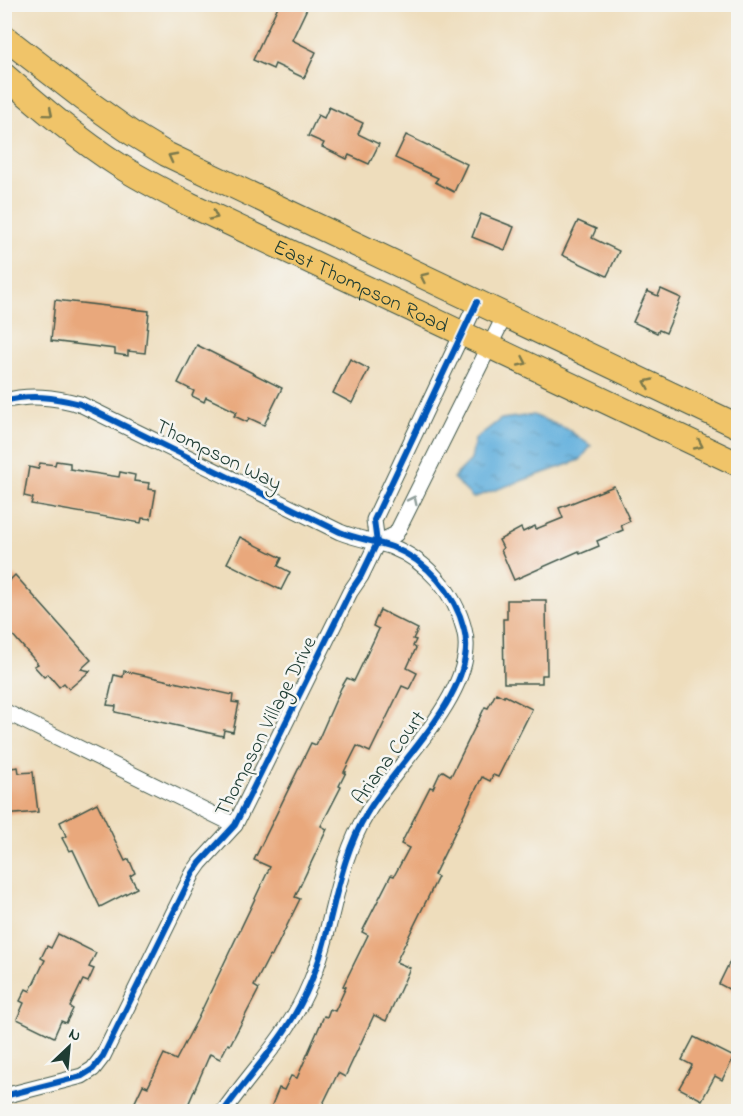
<svg xmlns="http://www.w3.org/2000/svg" width="743" height="1116" font-family="'Indie Flower',sans-serif">
  <defs>
    <pattern id="water-ripples" width="26" height="14" patternUnits="userSpaceOnUse" patternTransform="scale(1.5)"><rect width="26" height="14" fill="#63b0dd"/><path d="M2 4q2-2 4 0t4 0M15 11q2-2 4 0t4 0" fill="none" stroke="#5190b4"/></pattern>
  </defs>
  <rect width="100%" height="100%" fill="#f6f6f2"/>
  <filter id="ink" filterUnits="userSpaceOnUse"><feTurbulence type="fractalNoise" baseFrequency=".0167" numOctaves="2"/><feDisplacementMap in="SourceGraphic" scale="12" xChannelSelector="R" yChannelSelector="G"/><feConvolveMatrix kernelMatrix="1 2 1 2 8 2 1 2 1" color-interpolation-filters="sRGB"/></filter>
  <filter id="wash" filterUnits="userSpaceOnUse"><feTurbulence type="fractalNoise" baseFrequency=".008" numOctaves="4" result="noise"/><feDisplacementMap in="SourceGraphic" scale="24" xChannelSelector="R" yChannelSelector="G"/><feGaussianBlur stdDeviation="1.35" result="paint"/><feColorMatrix in="noise" values="0 0 0 0 0 0 0 0 0 0 0 0 0 0 0 0 0 1.4 0 .05"/><feComposite in="paint" operator="in"/></filter>
  <g filter="url(#wash)">
    <rect width="100%" height="100%" fill="#eeddbc"/>
    <!-- water -->
    <path fill="url(#water-ripples)" stroke="#417688" stroke-width="1.5" d="M533 415 567 429 591 446 580 460 473 498 453 478 471 460 475 439 501 419Z"/>
    <g id="blocks">
      <!-- building -->
      <g fill="#e9a87b">
        <path d="M279 4H309L292 40 316 52 304 78 275 64 273 69 253 60Z"/>
        <path d="M329 107 363 123 358 134 379 144 369 164 349 155 347 159 322 147 324 143 308 136 318 115 324 118Z"/>
        <path d="M406 135 467 164 454 192 435 182 438 178 395 158Z"/>
        <path d="M481 214 514 227 505 250 472 237Z"/>
        <path d="M578 221 596 229 592 238 619 251 607 276 562 255Z"/>
        <path d="M661 289 681 298 666 333 659 330 657 333 633 322 647 291 658 296Z"/>
        <path d="M55 300 149 311 145 353 128 351V356L115 354V349L51 341Z"/>
        <path d="M197 345 282 388 264 425 249 418 247 422 234 416 237 412 206 397 204 402 192 396 194 391 178 383Z"/>
        <path d="M350 359 369 369 352 403 333 393Z"/>
        <path d="M56 461 70 463V469L86 472 119 477 120 472 135 475 134 481 149 483 148 489 156 490 151 519 142 518 141 523 31 504 33 498 24 496 29 467 38 469 40 463 55 465Z"/>
        <path d="M614 486 630 521 621 525 623 530 597 541 599 546 580 554 579 551 514 580 501 550 503 548 499 540 521 528 523 532 535 526 536 529 563 518 559 508Z"/>
        <path d="M240 537 282 558 278 566 290 572 281 590 227 563Z"/>
        <path d="M15 575 91 660 81 669 90 671 69 689 64 683 59 687 48 674 44 677 34 666 38 664 4 625V586Z"/>
        <path d="M507 600H546L547 675H542V683H504L503 619H507Z"/>
        <path d="M380 610 418 629 413 639 416 640 413 646 416 648 407 668 417 673 409 689 402 686 370 752 357 746 344 772H346L339 786 341 787 321 826 327 829 295 897 300 899 272 956 270 955 254 986 259 989 230 1045 228 1044 220 1059 210 1054 185 1112H151L134 1104 143 1085 148 1087 164 1054 176 1060 197 1020 270 867 254 860 311 743 316 745 341 688 347 678 354 681 379 629 373 626Z"/>
        <path d="M124 671 233 695 232 702 239 703 233 732 224 730 223 736 115 712 116 706 107 705 114 675 123 677Z"/>
        <path d="M496 693 504 697V695L532 709 498 777 493 775 490 781 482 777 434 875 438 877 396 962 410 968 386 1021 374 1015 345 1077 338 1073 319 1112H269L279 1088 284 1090 291 1076 297 1078 324 1016 327 1017 330 1009 335 1011 346 987 343 986 368 935 362 932 391 875 394 876 409 848 401 844 430 787 433 788 440 773 443 771 451 776 485 707 488 708Z"/>
        <path d="M18 767 19 773 33 772 38 812 4 815V769Z"/>
        <path d="M97 803 125 861 129 859 135 873 130 876 137 888 100 907 73 850 69 851 62 838 66 836 60 822Z"/>
        <path d="M58 934 96 953 89 967 94 969 88 982 83 980 70 1007 73 1009 66 1023 61 1021 54 1037 17 1019 24 1003 20 1001 26 989 30 991 45 960 41 958 47 946 51 948Z"/>
        <path d="M738 945V994L719 984Z"/>
        <path d="M694 1037 734 1057 722 1080 715 1076 702 1100 679 1088 692 1065 682 1060Z"/>
      </g>
    </g>
  </g>
  <g filter="url(#ink)">
    <use href="#blocks" fill-opacity="0" stroke="#3e5548" stroke-width="1.5"/>
    <g fill="none" stroke-linecap="round" stroke-linejoin="round">
      <!-- street casing -->
      <g stroke="#3e5548" stroke-width="17">
        <g id="street">
          <path d="M4 401C30 394 54 397 80 404L340 532C357 539 375 541 392 547 427 561 455 593 464 629 481 689 395 764 367 813 335 866 334 928 310 984 289 1035 254 1068 223 1112"/>
          <path d="M377 543 396 534 505 315"/>
          <path d="M4 711 235 825"/>
          <path d="M4 1096 82 1076 93 1069 103 1056 193 873 200 863 235 825 350 592 361 576 377 543 374 520 477 302"/>
        </g>
      </g>
      <!-- primary casing -->
      <g stroke="#3e5548" stroke-width="26">
        <g id="primary">
          <path d="M4 37 84 99 133 134 166 154 738 426"/>
          <path id="s1" d="M4 75C42 108 79 140 120 166 142 180 166 192 189 204L738 464"/>
        </g>
      </g>
      <!-- street -->
      <use href="#street" stroke="#fff" stroke-width="15"/>
      <!-- primary -->
      <use href="#primary" stroke="#f0c469" stroke-width="24"/>
      <!-- cycleway casing -->
      <g stroke="#f6f6f2" stroke-width="10">
        <g id="cycleway">
          <path d="M4 401C30 394 54 397 80 404L340 532C357 539 375 541 392 547 427 561 455 593 464 629 481 689 395 764 367 813 335 866 334 928 310 984 289 1035 254 1068 223 1112"/>
          <path d="M4 1096 82 1076 93 1069 103 1056 193 873 200 863 235 825 350 592 361 576 377 543 374 520 477 302"/>
        </g>
      </g>
      <!-- cycleway -->
      <use href="#cycleway" stroke="#0057b8" stroke-width="6"/>
    </g>
    <!-- one-way arrows -->
    <defs><path id="oneway-chevron" d="M-2-3.5L2.5 0L-2 3.5" fill="none" stroke-width="1.6" stroke-linecap="round" stroke-linejoin="round" transform="scale(1.5)"/></defs>
    <g stroke="#7d7a4c">
      <use href="#oneway-chevron" transform="translate(49 113) rotate(40)"/>
      <use href="#oneway-chevron" transform="translate(172 157) rotate(-152)"/>
      <use href="#oneway-chevron" transform="translate(214 216) rotate(25)"/>
      <use href="#oneway-chevron" transform="translate(424 277) rotate(-155)"/>
      <use href="#oneway-chevron" transform="translate(523 362) rotate(25)"/>
      <use href="#oneway-chevron" transform="translate(648 383) rotate(-155)"/>
      <use href="#oneway-chevron" transform="translate(699 445) rotate(25)"/>
    </g>
    <use stroke="#8f9e9a" href="#oneway-chevron" transform="translate(413 500) rotate(-64)"/>
  </g>
  <g text-anchor="middle" stroke-width="5" stroke-linejoin="round" paint-order="stroke">
    <!-- street labels -->
    <g font-size="21" fill="#1f3d34" stroke="#f6f6f2">
      <text dy="7" stroke="none"><textPath href="#s1" startOffset="417">East Thompson Road</textPath></text>
      <text transform="translate(219 454) rotate(26)" y="7">Thompson Way</text>
      <text transform="translate(265 726) rotate(-63)" y="7">Thompson Village Drive</text>
      <text transform="translate(388 757) rotate(-54)" y="7">Ariana Court</text>
    </g>
  </g>
  <!-- margin -->
  <rect width="743" height="1116" fill="none" stroke="#f6f6f2" stroke-width="24"/>
  <!-- north arrow -->
  <g transform="translate(69 1047) rotate(26)" stroke="#f6f6f2" stroke-width="4.5" paint-order="stroke">
  <path d="M0-4.5L10 22L0 15L-10 22Z" fill="#1f3d34"/>
  <text y="-9" font-size="16" font-weight="bold" text-anchor="middle" fill="#1f3d34">N</text>
  </g>
</svg>
